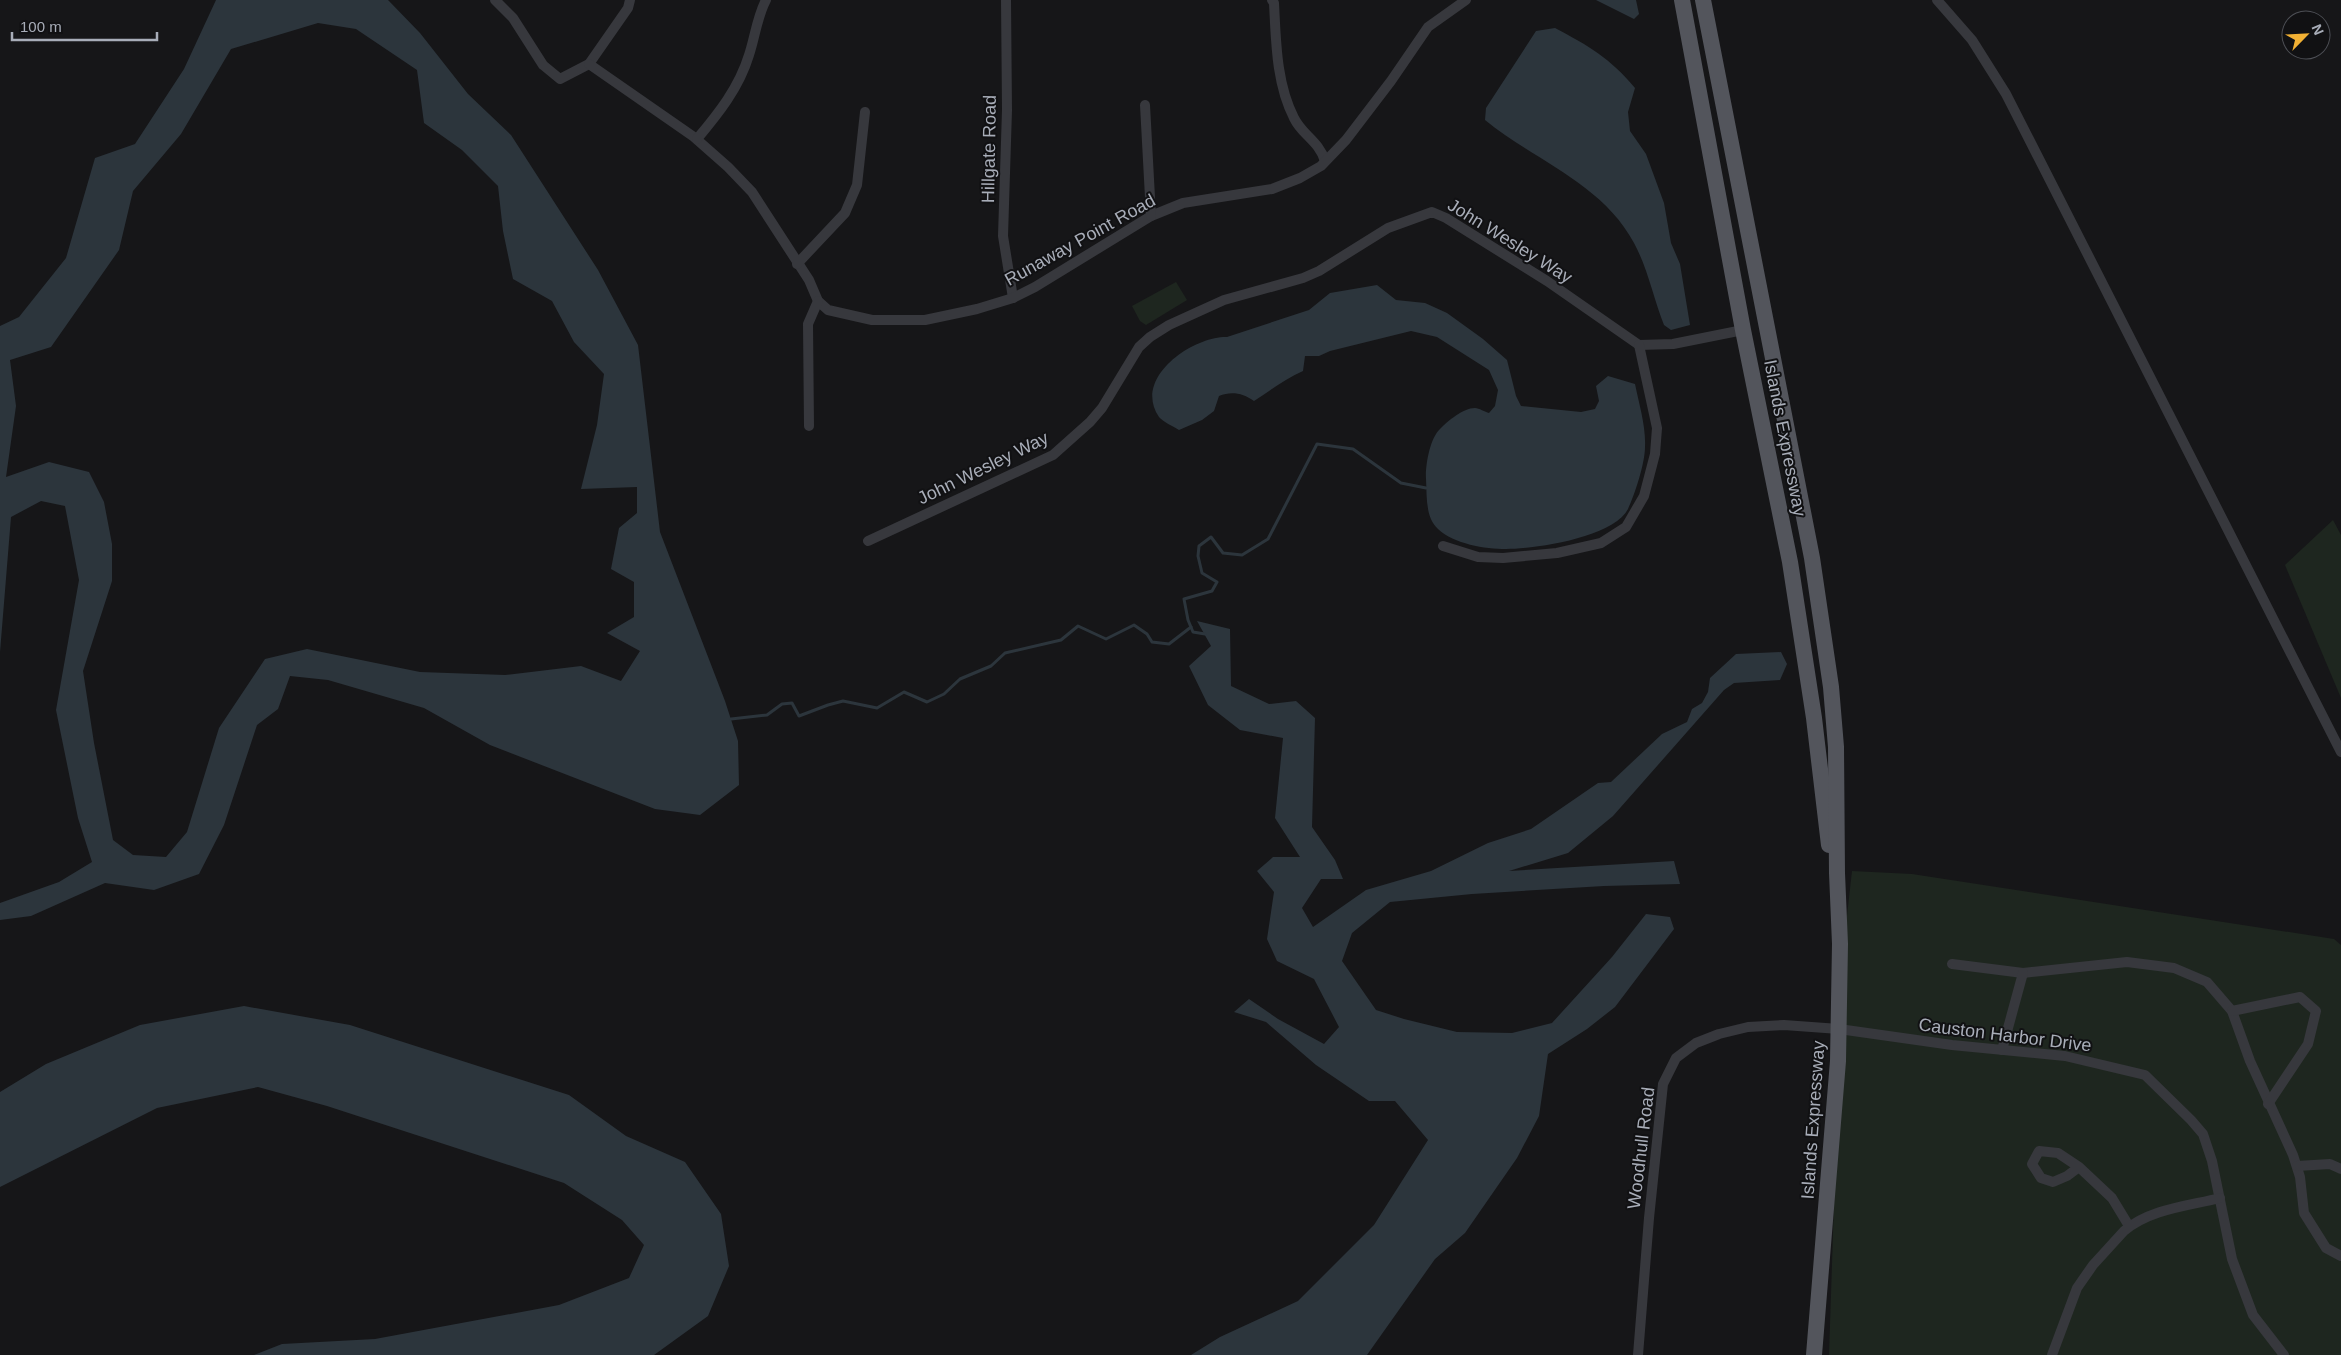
<svg xmlns="http://www.w3.org/2000/svg" width="2341" height="1355" font-family="Helvetica,sans-serif">
  <rect width="100%" height="100%" fill="#161618"/>
  <!-- green -->
  <g fill="#1e261f">
    <path d="M1176 282 1187 300 1146 325 1140 321 1132 306Z"/>
    <path d="M2333 520 2341 535V698L2285 565Z"/>
    <path d="M1852 871 1912 874 2334 939 2341 945V1355H1829L1842 960Z"/>
  </g>
  <!-- water -->
  <g fill="#2c353c" fill-rule="evenodd">
    <path d="M216 0H388L420 33 468 94 511 135 598 270 638 345 660 532 725 701 738 741 739 785 700 815 655 809 490 745 424 708 328 680 290 676 278 709 257 725 224 825 199 874 154 890 105 883 31 916 0 920V903L59 882 92 862 78 818 56 710 79 580 65 506 41 501 11 517 0 652V326L19 317 66 258 95 158 135 144 184 69ZM318 23 356 29 417 70 424 123 462 150 498 186 503 231 513 279 552 301 574 342 604 374 597 425 581 489 637 487V513L619 528 611 569 634 582V617L607 633 640 651 621 681 581 666 505 675 420 672 307 649 265 659 219 728 187 832 166 857 133 855 113 840 94 743 83 671 112 581V544L104 502 89 472 49 462 6 477 16 406 10 360 51 347 119 250 133 191 181 134 231 49Z"/>
    <path d="M1596 0H1636L1639 14 1634 19Z"/>
    <path d="M1555 28C1589 46 1610 58 1635 88L1628 112 1630 131 1646 154 1664 203 1671 243 1680 264 1690 325 1671 330 1664 325C1653 297 1648 269 1634 243 1602 183 1535 161 1485 120L1486 108 1536 31Z"/>
    <path d="M1377 285 1396 300 1425 303 1447 313 1483 339 1507 360 1516 396 1521 406 1581 412 1595 409 1599 401 1596 386 1608 376 1635 384C1639 404 1646 426 1645 447 1645 463 1635 494 1628 509 1614 537 1536 549 1506 549 1485 549 1454 544 1438 529 1425 517 1427 496 1426 479 1425 466 1430 438 1440 429 1448 421 1463 408 1475 408 1479 408 1485 412 1489 413L1495 406 1498 390 1489 370 1437 337 1411 331 1330 351 1319 356H1305L1303 371C1285 379 1271 390 1254 401 1243 393 1231 391 1219 396L1214 411 1202 420 1179 430C1173 426 1163 422 1159 417 1132 378 1193 336 1227 337L1309 310 1330 293Z"/>
    <path d="M1197 621 1230 629 1231 686 1269 704 1296 701 1315 718 1312 827 1335 860 1343 879H1321L1302 908 1313 927 1366 890 1431 871 1488 843 1531 829 1598 783 1611 782 1662 734 1687 722 1692 709 1702 703 1708 692 1710 678 1736 654 1781 652 1787 664 1780 680 1734 683 1724 690 1613 816 1568 853 1509 871 1674 861 1680 884 1604 886 1472 894 1390 902 1352 933 1342 961 1376 1010 1404 1019 1457 1032 1512 1033 1552 1023 1612 957 1646 914 1670 917 1674 929 1615 1007 1587 1029 1548 1054 1539 1116 1517 1158 1465 1233 1435 1259 1367 1355H1191L1220 1337 1298 1301 1374 1225 1428 1140 1395 1101H1369L1316 1065 1266 1022 1234 1012 1249 999 1278 1019 1324 1044 1339 1027 1314 979 1277 961 1267 939 1274 892 1257 871 1273 857H1300L1275 818 1283 738 1240 730 1208 705 1189 666 1211 646Z"/>
    <path d="M244 1006 350 1025 569 1095 626 1136 685 1162 721 1214 729 1266 708 1316 654 1355H254L282 1344 375 1339 559 1305 629 1278 644 1245 622 1220 564 1183 327 1106 258 1087 157 1108 0 1187V1092L46 1064 140 1025Z"/>
  </g>
  <g fill="none" stroke-linecap="round" stroke-linejoin="round">
    <!-- stream -->
    <g stroke="#2c353c" stroke-width="3">
      <path d="M1205 634 1193 632 1188 620 1184 599 1212 591 1217 582 1202 573 1198 556 1199 546 1211 537 1223 553 1242 555 1268 539 1317 444 1353 449 1401 483 1426 488"/>
      <path d="M731 719 767 715 782 704 792 703 799 716 828 705 843 701 877 708 904 692 927 702 944 694 960 679 991 666 1005 653 1061 640 1078 626 1106 639 1134 625 1147 634 1152 642 1169 644 1191 627"/>
    </g>
    <!-- minor -->
    <g stroke="#37383d" stroke-width="10">
      <path d="M495 0 513 18 543 65 560 79 589 64 628 8 630 0"/>
      <path d="M1006 0 1007 110 1003 236 1013 298"/>
      <path d="M1272 0 1274 3C1276 40 1276 83 1294 118 1302 135 1319 141 1325 161"/>
      <path d="M1937 0 1972 40 2006 94 2341 752"/>
      <path d="M589 64 694 137 728 167 752 192 809 280 818 301 828 310 872 320H925L977 309 1013 298 1035 287 1151 216 1183 203 1272 189 1300 178 1321 166 1346 140 1391 81 1428 27 1466 0"/>
      <path d="M1145 105 1151 216"/>
      <path d="M697 139C718 114 739 88 749 55 755 37 757 17 766 0"/>
      <path d="M797 264 845 213 857 185 865 112"/>
      <path d="M809 426 808 324 818 301"/>
      <path d="M868 541 1053 455 1090 422 1102 408 1139 347 1150 337 1169 325 1224 300 1303 278 1319 271 1388 228 1432 212 1446 218 1547 281 1639 345 1673 344 1743 330"/>
      <path d="M1443 546 1478 557 1503 558 1557 553 1601 543 1626 527 1644 496 1655 454 1657 428 1639 345"/>
      <path d="M1952 964 2023 973 2127 962 2174 968 2207 982 2232 1011 2250 1061 2293 1155 2300 1177 2304 1213 2326 1248 2341 1256"/>
      <path d="M2232 1011 2300 997 2316 1011 2308 1044 2268 1104"/>
      <path d="M2002 1050 2023 973"/>
      <path d="M2297 1166 2330 1164 2341 1169"/>
      <path d="M2079 1167 2067 1176 2053 1182 2041 1178 2032 1164 2039 1151 2058 1153 2079 1167 2112 1198 2129 1226"/>
      <path d="M1638 1355 1649 1218 1663 1084 1676 1058 1696 1043 1719 1034 1748 1027 1784 1025 1839 1029 1952 1045 2065 1056 2145 1075 2191 1120 2203 1134 2212 1161 2232 1259 2253 1315 2284 1355"/>
      <path d="M2052 1355 2077 1288 2093 1265 2124 1231C2150 1209 2188 1206 2220 1198"/>
    </g>
    <!-- primary -->
    <g stroke="#53555c" stroke-width="16">
      <path d="M1682 0 1743 330 1790 562 1814 718 1829 845"/>
      <path d="M1703 0 1812 558 1831 687 1836 747 1837 873 1840 944 1838 1061 1814 1355"/>
    </g>
  </g>
  <g text-anchor="middle" stroke-width="4" stroke-linejoin="round" paint-order="stroke">
    <!-- street labels -->
    <g font-size="18" fill="#a8adb8" stroke="#111113">
      <text transform="translate(989 149) rotate(-89)" y="6">Hillgate Road</text>
      <text transform="translate(1080 240) rotate(-29)" y="6">Runaway Point Road</text>
      <text transform="translate(1510 241) rotate(32)" y="6">John Wesley Way</text>
      <text transform="translate(1785 438) rotate(79)" y="6">Islands Expressway</text>
      <text transform="translate(983 468) rotate(-26)" y="6">John Wesley Way</text>
      <text transform="translate(2005 1035) rotate(7)" y="6">Causton Harbor Drive</text>
      <text transform="translate(1813 1120) rotate(-86)" y="6">Islands Expressway</text>
      <text transform="translate(1641 1148) rotate(-83)" y="6">Woodhull Road</text>
    </g>
  </g>
  <!-- north arrow -->
  <g transform="translate(2306 35) rotate(66)"><circle r="24" fill="#111113" stroke="#4d4f55"/>
  <path d="M0-4L9 19L0 12L-9 19Z" fill="#f2b134"/>
  <text y="-8" font-size="14" font-weight="bold" text-anchor="middle" fill="#a8adb8">N</text>
  </g>
  <!-- scale -->
  <path d="M12 32v8h145v-8" fill="none" stroke="#a8adb8" stroke-width="2.5"/>
  <text x="20" y="32" font-size="15" fill="#a8adb8" stroke="#111113" stroke-width="4" paint-order="stroke">100 m</text>
</svg>
